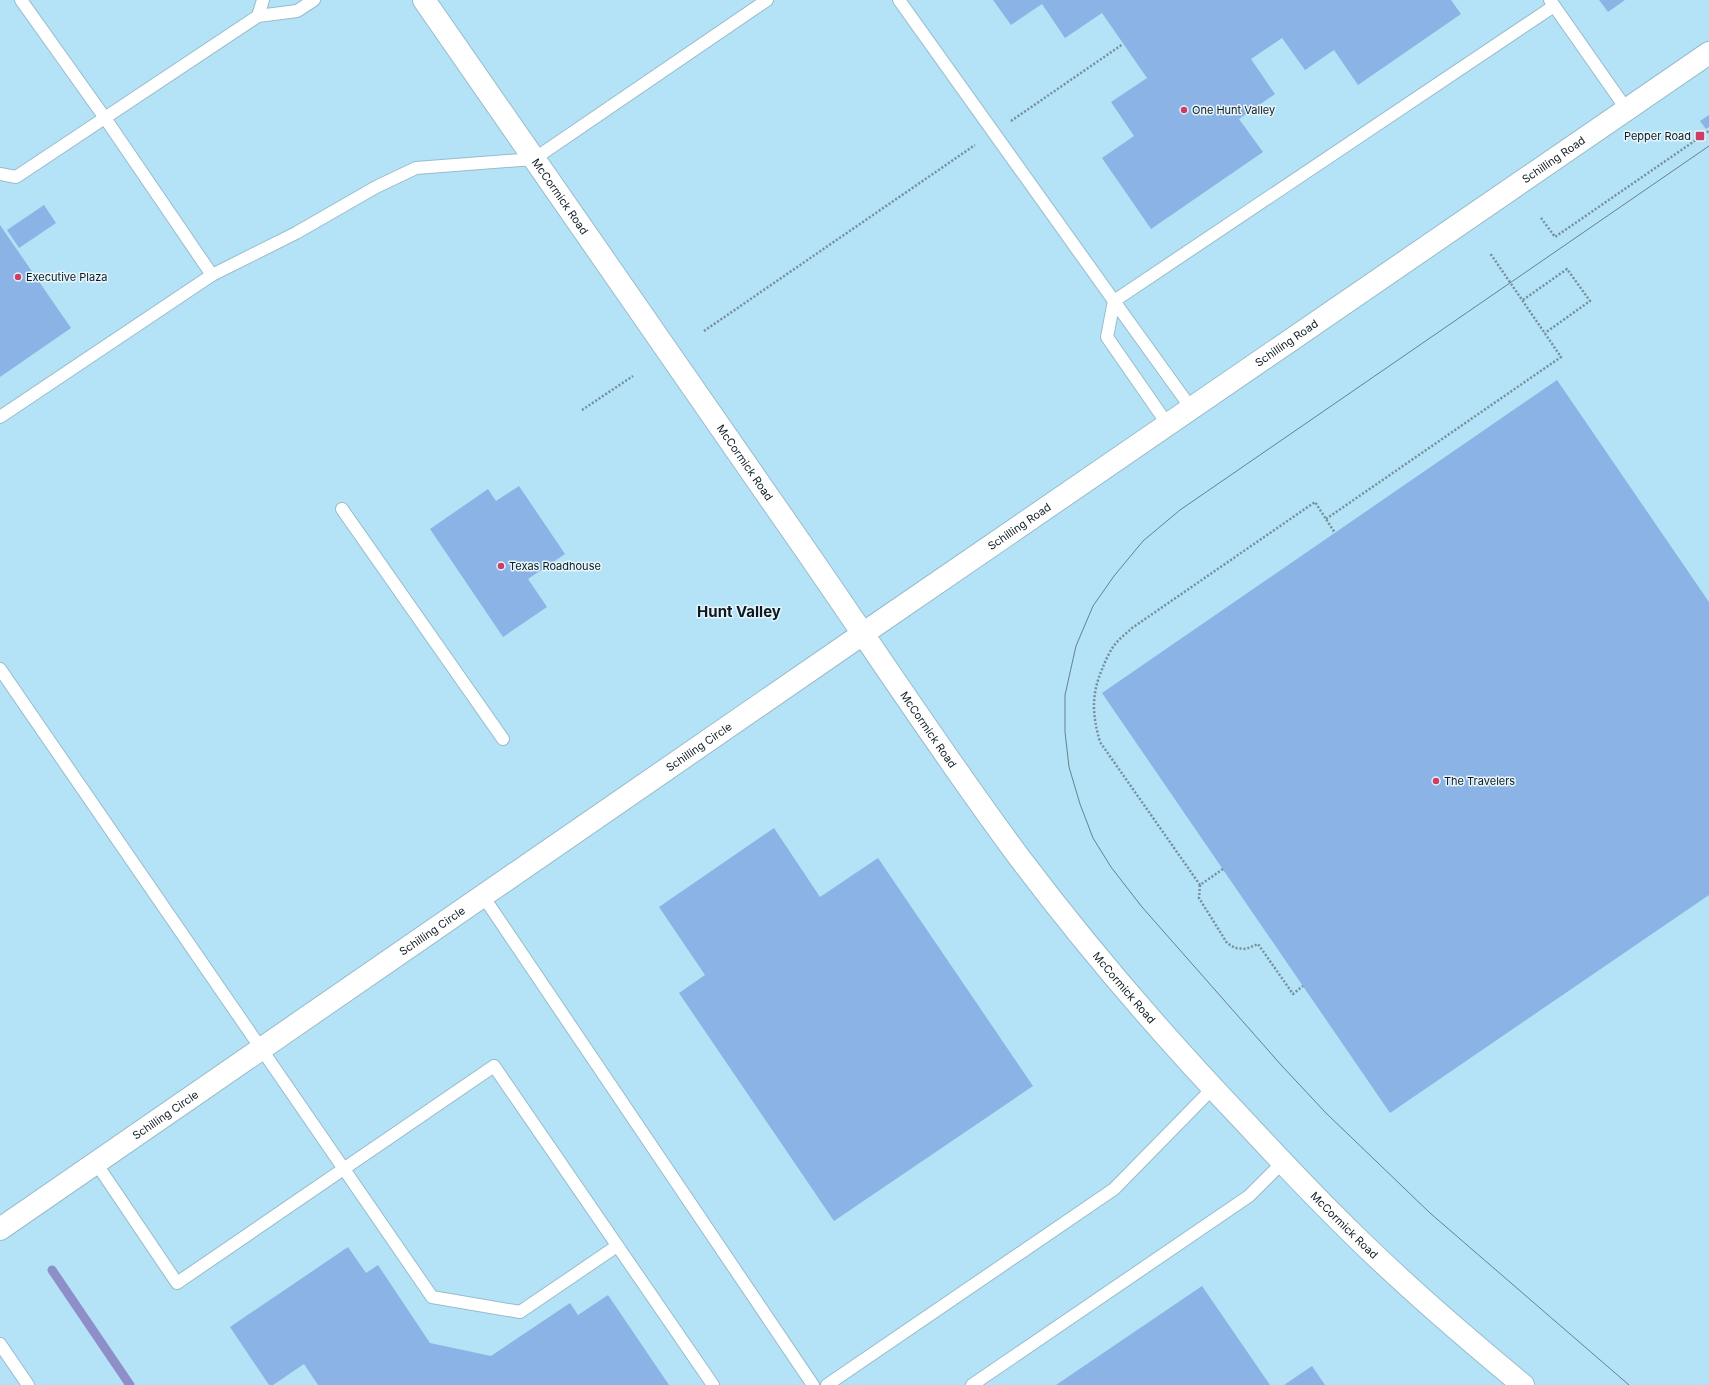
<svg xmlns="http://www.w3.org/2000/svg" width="1709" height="1385" font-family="Inter,sans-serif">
  <rect width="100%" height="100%" fill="#c7ecfc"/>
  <!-- built -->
  <rect fill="#b4e2f6" x="0" y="0" width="1709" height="1385"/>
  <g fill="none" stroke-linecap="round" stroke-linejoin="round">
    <!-- stream -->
    <path stroke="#8e8fc8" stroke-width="9" d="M52 1270 130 1385"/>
  </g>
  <!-- building -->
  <g fill="#8cb3e5">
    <path d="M993 0H1451L1461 14 1358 85 1334 50 1305 70 1282 38 1251 59 1275 94 1239 119 1263 152 1151 229 1102 158 1134 136 1111 102 1147 78 1102 13 1065 38 1042 4 1011 25Z"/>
    <path d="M1599 0H1625L1608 12Z"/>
    <path d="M1709 115V127L1706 129 1700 121Z"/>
    <path d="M44 205 56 223 19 248 7 230Z"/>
    <path d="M0 225 71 328 0 377Z"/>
    <path d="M1557 380 1709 602V895L1390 1113 1102 693Z"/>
    <path d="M519 486 565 554 528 579 547 607 503 637 430 529 488 489 496 501Z"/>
    <path d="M774 828 820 897 878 858 1033 1086 834 1221 679 993 705 975 659 907Z"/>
    <path d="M348 1247 366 1273 378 1265 430 1343 491 1356 570 1303 578 1315 608 1295 669 1385H318L304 1364 273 1385H269L230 1327Z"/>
    <path d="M1202 1286 1270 1385H1056Z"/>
    <path d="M1312 1366 1325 1385H1284Z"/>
  </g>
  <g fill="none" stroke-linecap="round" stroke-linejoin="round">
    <!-- service casing -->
    <g stroke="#98bccc" stroke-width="14">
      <g id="service">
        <path d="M21 0 105 118 212 275"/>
        <path d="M263 0 258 16 297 11 314 0"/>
        <path d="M899 0 1114 301 1554 6"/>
        <path d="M1550 0 1627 110"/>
        <path d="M0 174 16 177 258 16"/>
        <path d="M0 417 212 275 296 233 376 187 416 168 534 159 767 0"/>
        <path d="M1168 425 1107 337 1114 301 1191 408"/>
        <path d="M342 509 503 739"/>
        <path d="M0 669 432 1297 520 1312 617 1246"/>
        <path d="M483 896 813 1385"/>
        <path d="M96 1163 177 1283 494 1066 713 1385"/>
        <path d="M0 1344 28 1385"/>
        <path d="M827 1385 1114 1189 1213 1088"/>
        <path d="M972 1385 1249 1196 1283 1162"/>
      </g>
    </g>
    <!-- minor casing -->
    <g stroke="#98bccc" stroke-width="24">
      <g id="minor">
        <path id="s1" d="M0 1229 864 633 1709 53"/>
      </g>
    </g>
    <!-- secondary casing -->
    <g stroke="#98bccc" stroke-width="24">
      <g id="secondary">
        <path id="s2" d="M424 0C549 181 675 361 800 542 873 647 943 755 1019 857 1089 950 1165 1038 1245 1122 1281 1161 1318 1200 1356 1237 1409 1289 1466 1338 1523 1385"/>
      </g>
    </g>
    <!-- path -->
    <g stroke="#758f9a" stroke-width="2.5" stroke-dasharray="2 2" stroke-linecap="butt">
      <path d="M1011 121 1123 44"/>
      <path d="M1541 218 1555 237 1709 131"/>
      <path d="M1523 300 1567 269 1590 301 1545 333"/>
      <path d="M704 331 975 145"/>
      <path d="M582 410 633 376"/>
      <path d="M1326 519 1561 357 1490 253"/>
      <path d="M1223 869 1200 885 1100 742C1092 714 1091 694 1103 667 1106 659 1111 649 1116 643 1121 637 1127 633 1132 628L1315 502 1335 533"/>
      <path d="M1200 885 1199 898 1227 943 1235 948 1246 949 1258 944 1293 994 1303 986"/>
    </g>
    <!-- service -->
    <use href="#service" stroke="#fff" stroke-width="12"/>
    <!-- minor -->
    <use href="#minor" stroke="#fff" stroke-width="22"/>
    <!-- secondary -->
    <use href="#secondary" stroke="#fff" stroke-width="22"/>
    <!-- tram -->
    <path stroke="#68828c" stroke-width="1" d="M1629 1385 1430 1213 1326 1113 1282 1066 1142 907 1111 867 1093 838 1080 804 1069 767 1065 732V695L1076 646 1093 606 1114 576 1143 541 1180 510 1709 146"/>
  </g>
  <!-- markers -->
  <g fill="#cd3e64" stroke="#e6f5fc" stroke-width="1.5">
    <circle cx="1184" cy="110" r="4"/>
    <rect x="1695" y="131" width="10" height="10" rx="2"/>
    <circle cx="18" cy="277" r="4"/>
    <circle cx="501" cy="566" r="4"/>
    <circle cx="1436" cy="781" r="4"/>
  </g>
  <g text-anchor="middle" stroke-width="3" stroke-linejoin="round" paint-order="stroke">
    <!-- poi labels -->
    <g font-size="11" fill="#0d1b20" stroke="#e6f5fc" text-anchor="start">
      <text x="1192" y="114">One Hunt Valley</text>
      <text x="1691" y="140" text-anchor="end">Pepper Road</text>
      <text x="26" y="281">Executive Plaza</text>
      <text x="509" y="570">Texas Roadhouse</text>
      <text x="1444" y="785">The Travelers</text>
    </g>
    <!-- street labels -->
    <g font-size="11" fill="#0d1b20" stroke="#e6f5fc">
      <text dy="4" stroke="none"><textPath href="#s1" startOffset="1886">Schilling Road</textPath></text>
      <text dy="4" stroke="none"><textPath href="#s2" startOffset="239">McCormick Road</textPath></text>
      <text dy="4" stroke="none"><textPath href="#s1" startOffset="1562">Schilling Road</textPath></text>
      <text dy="4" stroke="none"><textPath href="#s2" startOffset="563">McCormick Road</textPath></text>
      <text dy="4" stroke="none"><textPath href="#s1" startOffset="1238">Schilling Road</textPath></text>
      <text dy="4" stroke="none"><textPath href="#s2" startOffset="887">McCormick Road</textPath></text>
      <text dy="4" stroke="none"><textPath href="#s1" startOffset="849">Schilling Circle</textPath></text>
      <text dy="4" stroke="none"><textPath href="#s1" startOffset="525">Schilling Circle</textPath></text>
      <text dy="4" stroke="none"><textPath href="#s2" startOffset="1211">McCormick Road</textPath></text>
      <text dy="4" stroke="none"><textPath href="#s1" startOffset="201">Schilling Circle</textPath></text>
      <text dy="4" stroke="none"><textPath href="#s2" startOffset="1535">McCormick Road</textPath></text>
    </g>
    <!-- district labels -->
    <g font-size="15" font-weight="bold" fill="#0d1b20" stroke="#e6f5fc">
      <text x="739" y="617">Hunt Valley</text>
    </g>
  </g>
</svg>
